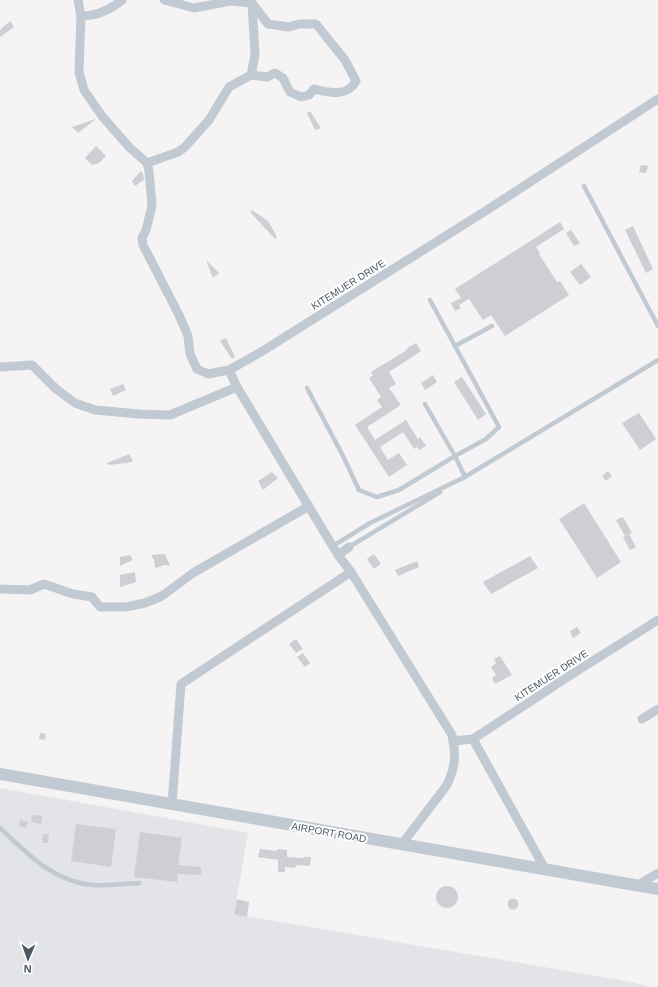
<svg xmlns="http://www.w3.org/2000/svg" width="658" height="987" font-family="Arial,sans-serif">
  <rect width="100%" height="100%" fill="#f5f3f3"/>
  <!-- airport -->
  <path fill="#e2e4e7" d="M0 788 248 833 234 914 620 980 652 987H0Z"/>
  <!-- building -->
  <g fill="#cdcfd5">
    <path d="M10 21 14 27 0 37V30Z"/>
    <path d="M310 111 321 128 315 130 307 113Z"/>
    <path d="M95 119V120L78 133 72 127Z"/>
    <path d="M96 146 106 156 99 163 92 165 85 158Z"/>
    <path d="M641 165 648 166 646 173 639 172Z"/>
    <path d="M141 171 143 174 144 180 135 186 132 181Z"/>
    <path d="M252 210 268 221 277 237 275 239 250 212Z"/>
    <path d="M560 222 564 229 536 247 540 253 539 254 557 282 560 281 569 295 505 336 491 315 483 320 469 299 459 305 461 308 455 311 451 303 461 298 455 289Z"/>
    <path d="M633 226 653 269 646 273 625 230Z"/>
    <path d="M571 230 580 243 574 246 566 233Z"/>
    <path d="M206 260 219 273 213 278Z"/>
    <path d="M581 264 591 277 580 285 570 272Z"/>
    <path d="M226 338 235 357 232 359 220 341Z"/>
    <path d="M416 343 421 351 389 372 396 384 389 388 401 405 367 427 375 440 406 420 418 439 420 437 426 446 419 450 417 447 414 449 403 432 380 447 388 460 399 453 407 465 389 477 355 425 382 407 377 400 381 397 369 378 373 375 371 372 407 350 406 349Z"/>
    <path d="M433 375 437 382 425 390 421 383Z"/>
    <path d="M462 377 486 414 478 420 454 382Z"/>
    <path d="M123 384 126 390 113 396 110 389Z"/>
    <path d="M639 413 656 439 640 450 622 423Z"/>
    <path d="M129 454 133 461 128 463 108 465 107 463Z"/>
    <path d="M608 471 612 476 606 481 602 476Z"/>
    <path d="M272 472 278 478 263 490 258 481Z"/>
    <path d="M584 503 621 562 597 578 559 519Z"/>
    <path d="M623 517 632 533 625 536 616 520Z"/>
    <path d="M629 534 636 547 630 550 623 537Z"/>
    <path d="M165 554 170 566 165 565 155 568 154 560 151 555Z"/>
    <path d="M374 554 381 564 374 569 367 559Z"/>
    <path d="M130 555 133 560 120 566V557Z"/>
    <path d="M530 556 538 568 491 594 483 582Z"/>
    <path d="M417 561 419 567 398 576 395 570Z"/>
    <path d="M135 572 136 582 120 587V575Z"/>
    <path d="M577 627 581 633 573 638 570 631Z"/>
    <path d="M296 639 303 649 296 653 289 644Z"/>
    <path d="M303 653 310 663 305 667 297 657Z"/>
    <path d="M500 656 512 675 495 684 492 678 496 675 491 667 496 663 494 659Z"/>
    <path d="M40 733 46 734 45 740 39 739Z"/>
    <path d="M32 815 42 816 41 824 31 822Z"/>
    <path d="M20 820 28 822 26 828 19 826Z"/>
    <path d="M76 824 116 829 111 867 71 861Z"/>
    <path d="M140 832 182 838 178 865 201 867V875L178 874 177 882 134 877Z"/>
    <path d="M43 834H49L48 843H42Z"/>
    <path d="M260 849 277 851V849L287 850V857L304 858V857H311L310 866 296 865 295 868 285 867V872H278V860L258 857Z"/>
    <circle cx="447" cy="897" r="11"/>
    <circle cx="513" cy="904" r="5.5"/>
    <path d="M237 899 249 902 247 917 234 914Z"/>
  </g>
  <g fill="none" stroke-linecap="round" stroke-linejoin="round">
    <!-- service -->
    <g stroke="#c1cad2" stroke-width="4.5">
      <path d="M584 186 658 326"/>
      <path d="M455 346 492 326"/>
      <path d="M307 388 342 454 359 490 377 497 399 490 455 456 465 477 370 523 333 546"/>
      <path d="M425 404 455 456 486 439 499 427 430 300"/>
      <path d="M463 478 658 360"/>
      <path d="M349 547 440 492"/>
      <path d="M0 828C27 853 53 882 93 885 108 886 124 884 139 883"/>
    </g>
    <!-- minor -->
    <g stroke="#c1cad2" stroke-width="9">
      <path d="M78 0 81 16 79 72 84 90 102 116 129 147 147 163 149 171 152 206 146 230 142 238 143 245 179 315 188 336 190 354 197 369 208 374 229 370 261 352 487 210 658 99"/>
      <path d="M81 16C96 16 110 10 122 0"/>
      <path d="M251 75 255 55 252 3"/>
      <path d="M147 163 178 152 185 147 209 120 229 87 251 75 267 77 275 73 283 78 290 92 301 97 309 95 314 89C328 92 347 98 356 81L345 60 316 24H299L289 27 268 24 252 3 231 1 194 8 164 0"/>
      <path d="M0 367 32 365 55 388 75 403 95 410 139 414 170 415 237 387"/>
      <path d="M229 370 237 387 338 555 351 572 452 735C456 755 456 765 447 785L402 844"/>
      <path d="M338 555 349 547"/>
      <path d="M0 589 30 590 44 584 73 594 92 597 100 607H126L145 603 162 596 193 573 309 506"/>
      <path d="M642 719 658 709"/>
      <path d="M473 739 545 869"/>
      <path d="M453 741 473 739 569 676 658 620"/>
      <path d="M172 804 181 684 351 572"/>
      <path d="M638 885 658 873"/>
    </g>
    <!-- tertiary -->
    <path stroke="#c1cad2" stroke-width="12" d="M0 774 658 889"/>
  </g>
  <g text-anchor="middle" stroke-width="4" stroke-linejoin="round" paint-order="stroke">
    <!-- street labels -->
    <g font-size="10" fill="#4a5661" stroke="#fff">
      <text transform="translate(348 284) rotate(-32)" y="4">KITEMUER DRIVE</text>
      <text transform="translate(551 675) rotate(-33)" y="4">KITEMUER DRIVE</text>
      <text transform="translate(329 832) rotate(10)" y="4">AIRPORT ROAD</text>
    </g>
  </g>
  <!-- north arrow -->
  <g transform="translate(28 959) rotate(182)" stroke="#ffffff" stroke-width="3" paint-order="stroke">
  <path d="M0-3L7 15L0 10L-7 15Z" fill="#4a5661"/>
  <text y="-6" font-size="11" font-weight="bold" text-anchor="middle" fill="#4a5661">N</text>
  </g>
</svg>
